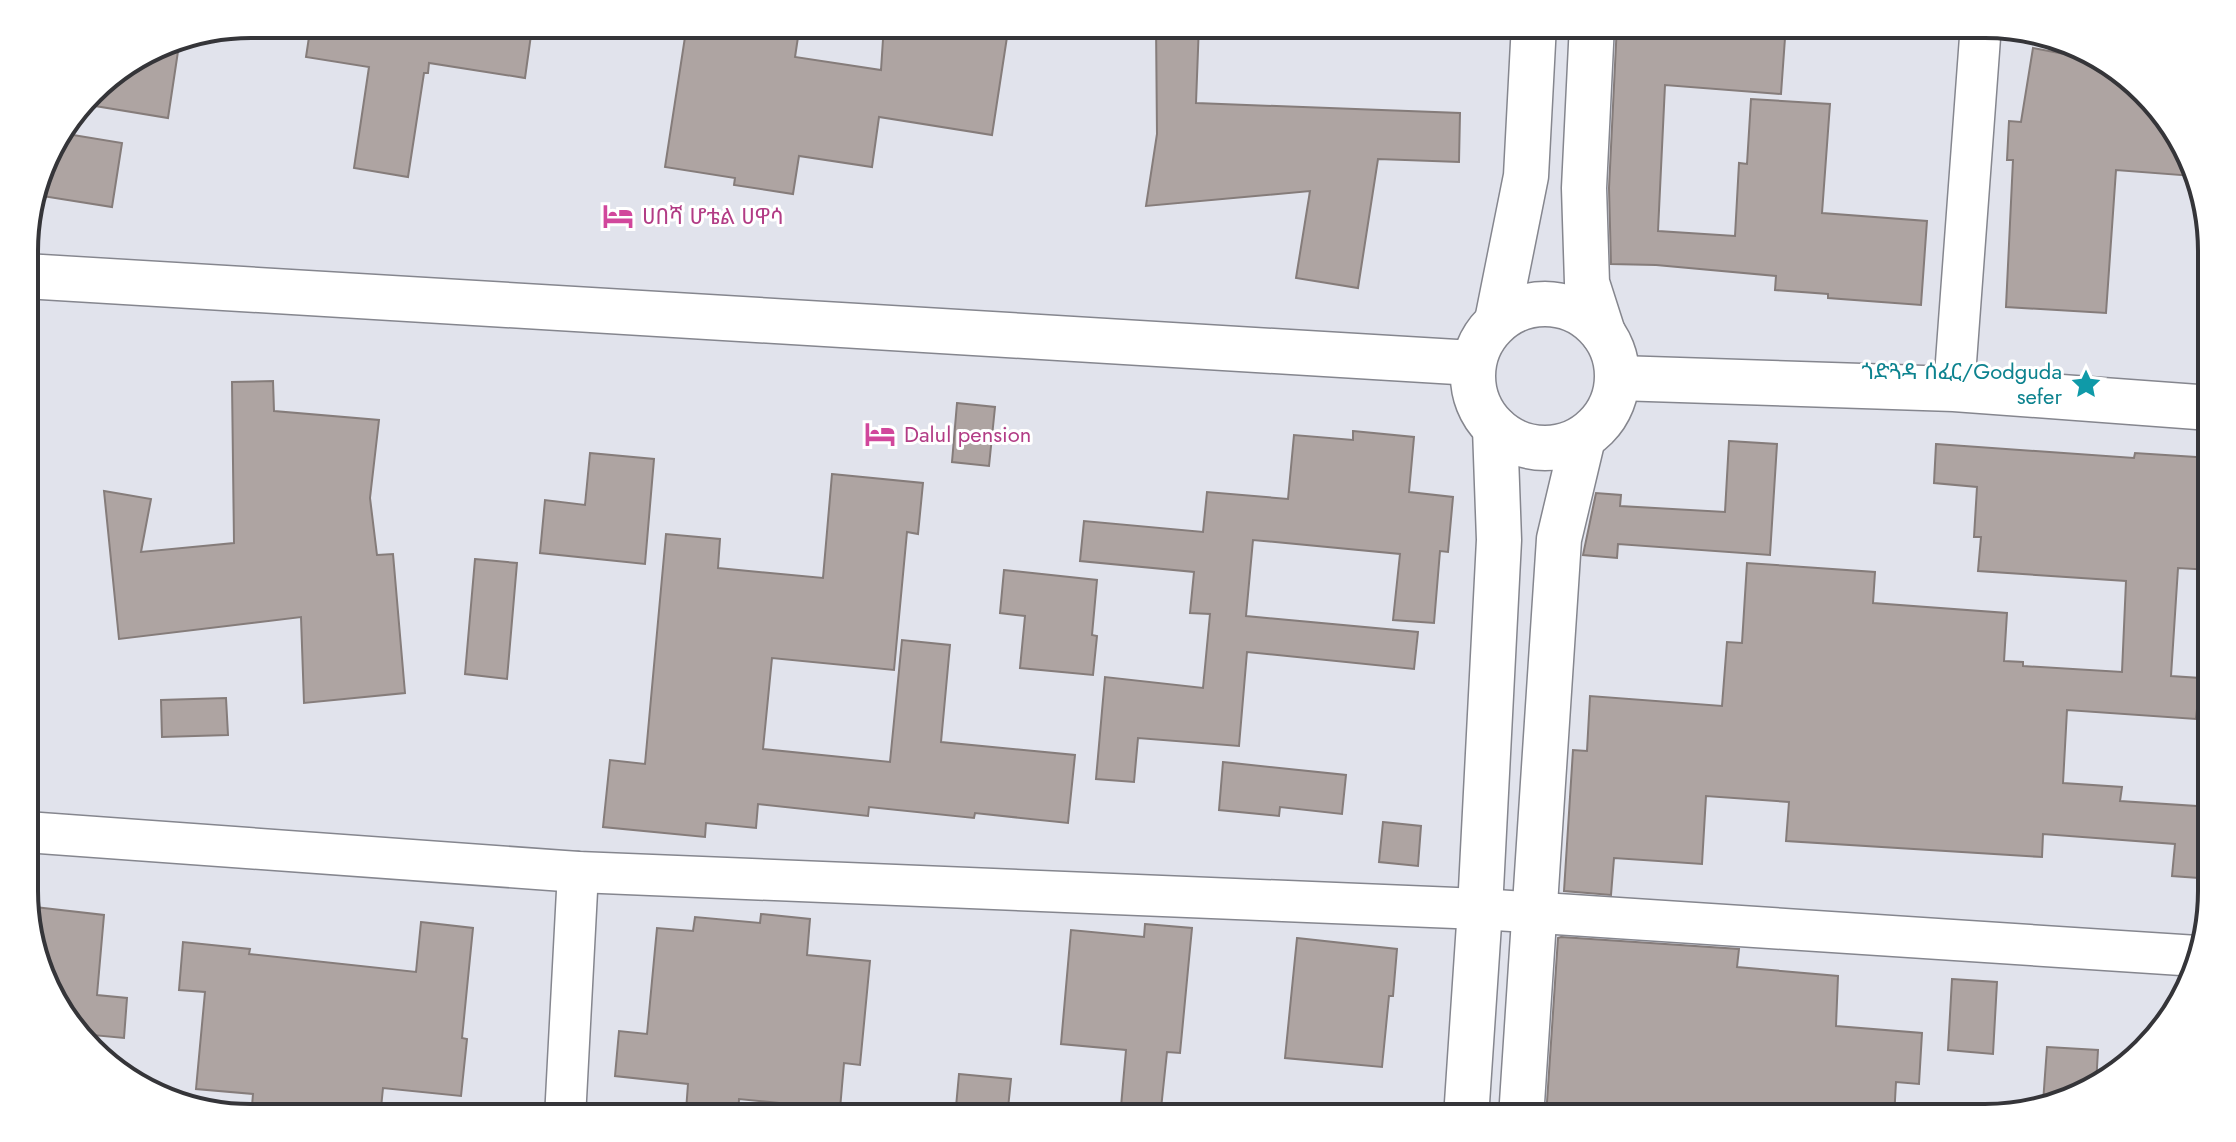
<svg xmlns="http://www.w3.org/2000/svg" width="2236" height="1142" font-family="Jost,'Noto Sans Ethiopic',sans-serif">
  <rect width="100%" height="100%" fill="#e1e3ec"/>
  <!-- building -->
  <g fill="#aea4a2" stroke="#857c7a" stroke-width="2">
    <path d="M311 24H487L486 28 531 35 525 78 429 63 428 73H424L408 177 354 168 369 67 306 57Z"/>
    <path d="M687 24H800L795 57 881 70 884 24H1009L992 135 879 117 872 167 799 156 793 194 734 185 735 178 665 167Z"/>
    <path d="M1156 24H1199L1196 103 1460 113 1459 162 1378 159 1358 288 1296 278 1310 191 1146 206 1157 134Z"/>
    <path d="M1617 24H1786L1781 94 1665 85 1658 231 1735 236 1739 163 1747 164 1751 99 1830 104 1822 213 1927 221 1921 305 1828 298V294L1775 290 1776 276 1656 265 1611 264 1609 188Z"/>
    <path d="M180 38 168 118 83 104 101 81 165 41Z"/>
    <path d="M2033 48 2101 61 2173 125 2193 176 2116 170 2106 313 2006 307 2013 160H2007L2009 121 2021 122Z"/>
    <path d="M61 133 122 143 112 207 36 195 48 150Z"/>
    <path d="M273 381 274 411 379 420 370 498 377 555 393 554 405 693 304 703 301 617 119 639 104 491 151 499 141 552 234 543 232 382Z"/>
    <path d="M957 403 995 407 989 466 952 462Z"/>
    <path d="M1353 431 1414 437 1409 492 1453 497 1448 552 1440 551 1434 623 1393 620 1400 554 1253 540 1246 616 1418 632 1414 669 1247 652 1239 746 1138 738 1134 782 1096 779 1105 677 1203 688 1210 614 1190 613 1194 572 1080 561 1084 521 1203 532 1207 492 1288 499 1294 435 1353 440Z"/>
    <path d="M1729 441 1777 444 1770 555 1618 544 1617 558 1583 555 1596 493 1621 495 1620 506 1725 512Z"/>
    <path d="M1936 444 2134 458 2135 453 2211 458V570L2178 568 2171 676 2200 678 2196 719 2067 710 2063 783 2122 787 2120 801 2212 807V879L2172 876 2175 844 2043 834 2042 857 1786 841 1789 802 1706 796 1702 864 1614 858 1611 895 1564 891 1573 750 1587 751 1590 696 1722 706 1727 642 1742 643 1747 563 1875 572 1873 603 2007 613 2004 661 2023 662V666L2122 672 2126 581 1978 571 1981 537H1974L1977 487 1934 483Z"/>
    <path d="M590 453 654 459 645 564 540 553 545 500 585 505Z"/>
    <path d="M832 474 923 483 918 534 907 532 894 670 772 658 763 749 890 762 902 640 950 645 941 742 1075 755 1068 823 975 813 974 818 869 807 868 816 758 804 756 828 706 823 705 837 603 827 610 760 645 764 666 534 720 539 718 568 823 578Z"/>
    <path d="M475 559 517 563 507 679 465 674Z"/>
    <path d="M1004 570 1097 580 1092 635 1097 636 1093 675 1020 668 1025 616 1000 613Z"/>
    <path d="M226 698 228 735 162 737 161 700Z"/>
    <path d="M1223 762 1346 775 1342 814 1280 807 1279 816 1219 810Z"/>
    <path d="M1383 822 1421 826 1418 866 1379 862Z"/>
    <path d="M26 906 104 915 97 995 127 998 124 1038 93 1035 92 1046 71 1029 26 921Z"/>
    <path d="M761 914 810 919 807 955 870 961 860 1065 844 1063 840 1109 739 1099 738 1116 686 1111 688 1084 615 1076 619 1031 647 1034 657 928 693 931 695 917 760 923Z"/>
    <path d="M421 922 473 928 462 1038 467 1039 461 1096 383 1088 380 1118H251L253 1094 196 1089 205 992 179 990 183 942 250 949 249 954 416 972Z"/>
    <path d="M1145 924 1192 928 1180 1053 1167 1052 1160 1118H1120L1126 1050 1061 1044 1071 930 1144 937Z"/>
    <path d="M1561 937 1739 949 1737 967 1838 976 1836 1026 1922 1033 1919 1084 1896 1082 1894 1118 1546 1117 1558 938Z"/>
    <path d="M1297 938 1397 949 1393 996H1389L1382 1067 1285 1058Z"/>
    <path d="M1952 979 1997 982 1993 1054 1948 1050Z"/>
    <path d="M2047 1047 2098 1050 2096 1085 2043 1103Z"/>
    <path d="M959 1074 1011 1079 1007 1118H955Z"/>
  </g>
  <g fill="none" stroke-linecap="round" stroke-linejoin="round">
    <!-- minor casing -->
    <g stroke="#85868e" stroke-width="43">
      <g id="minor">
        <path d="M1954 389 1981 24"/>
        <path d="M26 832 578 872 1480 909 2197 956"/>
        <path d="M565 1118 578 872"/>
      </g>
    </g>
    <!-- tertiary casing -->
    <g stroke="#85868e" stroke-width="47">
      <g id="tertiary">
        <path d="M1592 24 1584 188 1587 283 1603 333"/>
        <path d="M25 276 1473 363"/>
        <circle cx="1545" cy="376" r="72"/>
        <path d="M1497 321 1526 176 1534 24"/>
        <path d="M1618 378 1954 389 2211 408"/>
        <path d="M1466 1118 1480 909 1499 540 1495 428"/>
        <path d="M1521 1118 1559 539 1583 438"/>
      </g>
    </g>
    <!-- minor -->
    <use href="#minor" stroke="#fff" stroke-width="40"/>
    <!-- tertiary -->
    <use href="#tertiary" stroke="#fff" stroke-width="44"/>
  </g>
  <!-- icons -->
  <defs>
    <g id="hotel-bare" transform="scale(2.4)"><path d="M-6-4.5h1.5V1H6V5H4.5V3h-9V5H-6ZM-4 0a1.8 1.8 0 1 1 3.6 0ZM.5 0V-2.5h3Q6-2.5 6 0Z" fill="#d1479c" stroke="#fff" stroke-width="2.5" paint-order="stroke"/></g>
    <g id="sight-bare" transform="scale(2.4)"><path d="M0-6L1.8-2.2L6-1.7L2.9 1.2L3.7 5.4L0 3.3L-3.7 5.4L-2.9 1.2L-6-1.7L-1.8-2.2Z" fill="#0f9aa8" stroke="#fff" stroke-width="2.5" paint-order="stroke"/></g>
  </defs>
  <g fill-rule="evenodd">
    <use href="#hotel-bare" x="618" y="216"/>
    <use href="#sight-bare" x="2086" y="384"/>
    <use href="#hotel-bare" x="880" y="434"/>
  </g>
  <g text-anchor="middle" stroke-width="6" stroke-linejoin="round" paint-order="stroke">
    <!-- hotel labels -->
    <g font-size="22" fill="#b23c85" stroke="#fff" text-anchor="start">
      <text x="642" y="224">ሀበሻ ሆቴል ሀዋሳ</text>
      <text x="904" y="442">Dalul pension</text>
    </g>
    <!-- culture labels -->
    <g font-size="22" fill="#0d838f" stroke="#fff" text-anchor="end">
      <text x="2062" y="379">ጎድጓዳ ሰፈር/Godguda<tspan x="2062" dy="25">sefer</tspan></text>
    </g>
  </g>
  <!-- crop -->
  <path d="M0 0H2236V1142H0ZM251 38H1985A213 213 0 0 1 2198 251V891A213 213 0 0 1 1985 1104H251A213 213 0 0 1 38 891V251A213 213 0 0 1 251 38Z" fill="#fff" fill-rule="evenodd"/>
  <path fill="none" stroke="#353539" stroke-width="4" d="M251 38H1985A213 213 0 0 1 2198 251V891A213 213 0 0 1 1985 1104H251A213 213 0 0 1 38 891V251A213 213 0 0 1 251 38Z"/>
</svg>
